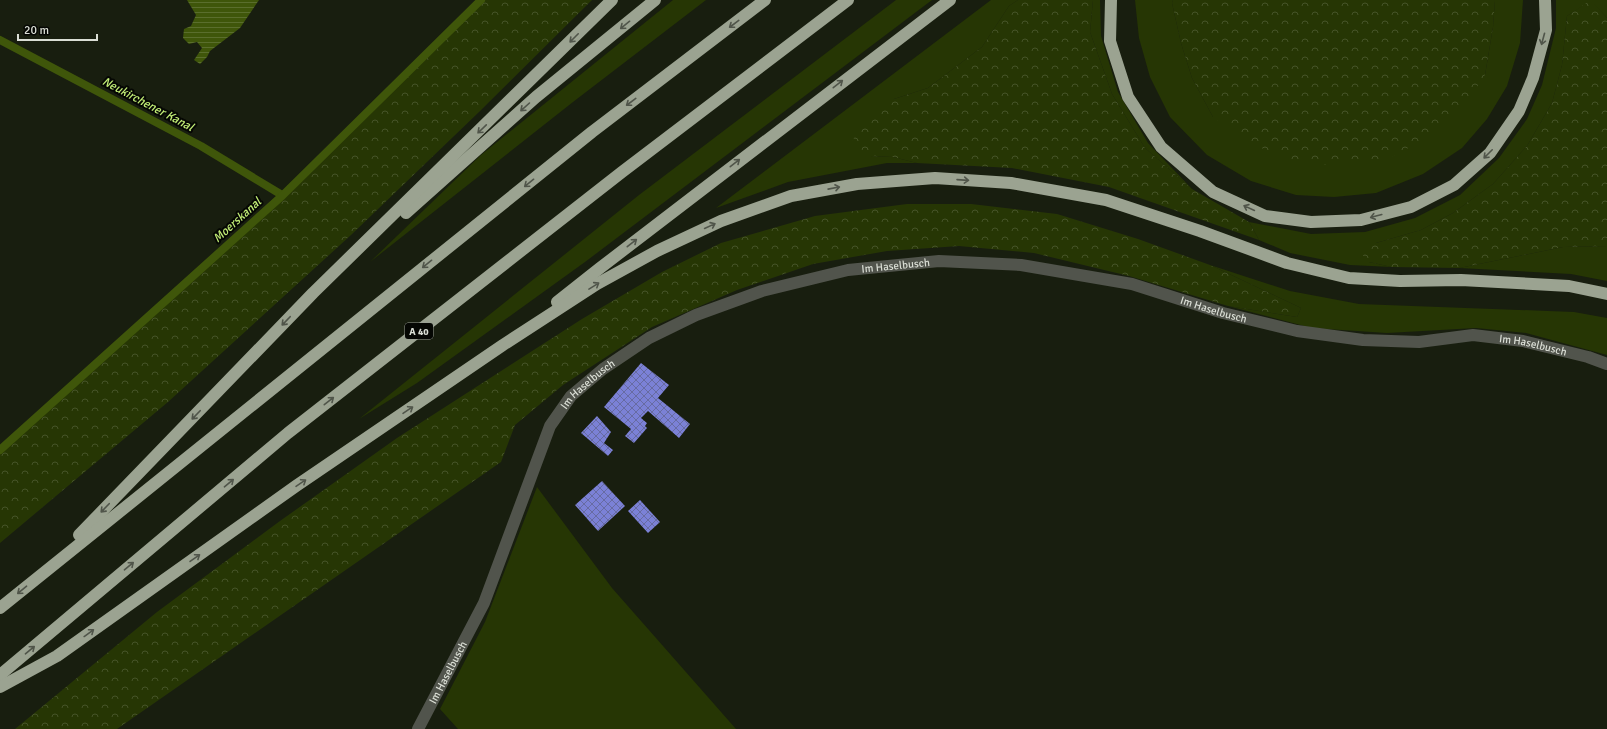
<svg xmlns="http://www.w3.org/2000/svg" width="1607" height="729" font-family="Signika,sans-serif">
  <defs>
    <pattern id="forest-crowns" width="20" height="18" patternUnits="userSpaceOnUse"><rect width="20" height="18" fill="#263604"/><path d="M2 6a3 3 0 1 1 6 0M12 15a3 3 0 1 1 6 0" fill="none" stroke="#455328"/></pattern>
    <pattern id="water-rules" width="6" height="5" patternUnits="userSpaceOnUse"><rect width="6" height="5" fill="#3f560a"/><path d="M0 2.5h6" fill="none" stroke="#5a6e2d"/></pattern>
    <pattern id="building-cross-hatch" width="8" height="8" patternUnits="userSpaceOnUse"><rect width="8" height="8" fill="#7b81d6"/><path d="M0 0l8 8M0 8l8-8" fill="none" stroke="#676ba2"/></pattern>
  </defs>
  <rect width="100%" height="100%" fill="#181e0f"/>
  <!-- grass -->
  <g fill="#263604">
    <path d="M673 0H706L573 102 370 262 481 155Z"/>
    <path d="M896 0H932L585 262 417 383 359 419 639 195Z"/>
    <path d="M991 0H1018L1009 6 982 47 928 88 894 99 871 156 893 157 917 163H887L788 182 716 208Z"/>
    <path d="M1093 0H1100L1101 36 1118 92 1148 143 1192 189 1145 148 1112 94 1090 32Z"/>
    <path d="M1135 0H1173L1172 3 1181 43 1192 78 1213 117 1485 75 1493 27 1495 0H1523L1520 43 1507 86 1487 119 1462 148 1423 174 1376 193 1334 197 1296 195 1251 181 1207 155 1170 117 1150 77 1139 38Z"/>
    <path d="M1556 0H1607V18L1591 1 1567 16 1562 65 1552 103 1527 146 1493 184 1453 213 1421 230 1376 243 1369 262 1392 267 1350 265 1290 253 1259 240 1249 222 1311 234 1365 232 1415 218 1460 195 1499 158 1527 119 1542 85 1556 28Z"/>
    <path d="M1607 246V281L1571 274 1459 268 1563 247Z"/>
    <path d="M1210 265 1290 291 1359 304 1548 311 1574 312 1607 318V355L1526 333 1476 328 1387 333 1312 328 1228 306 1297 317 1301 308Z"/>
    <path d="M537 487 612 588 736 729H458L440 709 485 622Z"/>
  </g>
  <!-- forest -->
  <g fill="url(#forest-crowns)">
    <path d="M476 0H592L479 112 351 235 168 402 0 543V450L299 175 359 121Z"/>
    <path d="M1018 0H1093L1090 32 1112 94 1145 148 1192 189 1249 222 1259 240 1109 187 1012 168 917 163 893 157 871 156 852 143 862 118 894 99 928 88 982 47 1009 6Z"/>
    <path d="M1173 0H1495L1493 27 1485 75 1459 113 1426 139 1383 161 1328 165 1295 163 1250 143 1213 117 1192 78 1181 43 1172 3Z"/>
    <path d="M1591 0 1607 18V246L1563 247 1459 268 1392 267 1369 262 1360 252 1376 243 1421 230 1453 213 1493 184 1527 146 1552 103 1562 65 1567 16Z"/>
    <path d="M907 204H971L1057 214 1138 239 1210 265 1301 308 1297 317 1228 306 1129 276 1034 253 959 246 887 251 813 264 737 290 652 327 563 385 515 425 501 462 117 729H15L157 612 280 521 397 438 582 319 662 272 721 243 815 216Z"/>
  </g>
  <!-- water -->
  <path fill="url(#water-rules)" d="M187 0H259L240 28 210 51 207 57 200 64 194 60 202 48 197 42 189 44 183 38 184 29 191 26 196 15Z"/>
  <g fill="none" stroke-linecap="round" stroke-linejoin="round">
    <!-- stream -->
    <g stroke="#3f560a" stroke-width="8">
      <path d="M0 40 201 146 282 195"/>
      <path d="M0 450 282 196 481 0"/>
    </g>
  </g>
  <!-- building -->
  <g fill="url(#building-cross-hatch)">
    <path d="M641 363 669 385 658 398 690 424 679 438 648 411 641 418 647 423 645 426 647 428 634 443 625 436 631 429 604 407Z"/>
    <path d="M597 416 611 432 604 443 613 450 608 456 581 433Z"/>
    <path d="M602 481 625 506 598 531 575 505Z"/>
    <path d="M640 500 660 522 648 533 628 511Z"/>
  </g>
  <g fill="none" stroke-linecap="round" stroke-linejoin="round">
    <!-- minor -->
    <path stroke="#51544c" stroke-width="12" id="s1" d="M418 729 484 603 550 426 571 396 603 369 649 338 696 315 762 291 848 270 939 261 1021 265 1132 284 1223 313 1297 331 1363 340 1419 342 1473 335 1523 341 1588 357 1607 364"/>
    <!-- highway -->
    <g stroke="#9ba391" stroke-width="12">
      <path d="M1111 0 1110 41 1128 97 1161 147 1213 192 1265 216 1311 222 1361 220 1411 207 1454 185 1490 153 1519 111 1533 78 1546 30 1545 0"/>
      <path d="M406 213 536 97 655 0"/>
      <path d="M557 302 600 268 950 0"/>
      <path d="M79 535 313 293 612 0"/>
      <path d="M0 608 592 132 765 0"/>
      <path d="M0 675 288 433 622 172 848 0"/>
      <path d="M0 687 57 656 296 486 503 345 597 284 657 251 721 221 791 196 857 184 935 178 1011 183 1106 200 1200 231 1287 263 1349 278 1400 281 1461 280 1569 286 1607 294"/>
    </g>
  </g>
  <!-- one-way arrows -->
  <defs><path id="oneway-shaft" d="M-6 0H5M1.5-3L5.5 0L1.5 3" fill="none" stroke-width="1.6" stroke-linecap="round" stroke-linejoin="round"/></defs>
  <g stroke="#50554a">
    <use href="#oneway-shaft" transform="translate(734 24) rotate(143)"/>
    <use href="#oneway-shaft" transform="translate(625 25) rotate(141)"/>
    <use href="#oneway-shaft" transform="translate(574 38) rotate(135)"/>
    <use href="#oneway-shaft" transform="translate(1543 39) rotate(105)"/>
    <use href="#oneway-shaft" transform="translate(838 84) rotate(-38)"/>
    <use href="#oneway-shaft" transform="translate(631 102) rotate(143)"/>
    <use href="#oneway-shaft" transform="translate(525 107) rotate(138)"/>
    <use href="#oneway-shaft" transform="translate(482 129) rotate(136)"/>
    <use href="#oneway-shaft" transform="translate(1488 154) rotate(135)"/>
    <use href="#oneway-shaft" transform="translate(735 163) rotate(-38)"/>
    <use href="#oneway-shaft" transform="translate(963 180) rotate(4)"/>
    <use href="#oneway-shaft" transform="translate(529 183) rotate(141)"/>
    <use href="#oneway-shaft" transform="translate(834 188) rotate(-11)"/>
    <use href="#oneway-shaft" transform="translate(1249 208) rotate(-155)"/>
    <use href="#oneway-shaft" transform="translate(1376 216) rotate(165)"/>
    <use href="#oneway-shaft" transform="translate(710 226) rotate(-25)"/>
    <use href="#oneway-shaft" transform="translate(632 243) rotate(-38)"/>
    <use href="#oneway-shaft" transform="translate(427 264) rotate(141)"/>
    <use href="#oneway-shaft" transform="translate(594 286) rotate(-32)"/>
    <use href="#oneway-shaft" transform="translate(286 321) rotate(134)"/>
    <use href="#oneway-shaft" transform="translate(329 401) rotate(-38)"/>
    <use href="#oneway-shaft" transform="translate(408 410) rotate(-34)"/>
    <use href="#oneway-shaft" transform="translate(196 415) rotate(134)"/>
    <use href="#oneway-shaft" transform="translate(229 483) rotate(-40)"/>
    <use href="#oneway-shaft" transform="translate(301 483) rotate(-34)"/>
    <use href="#oneway-shaft" transform="translate(105 508) rotate(134)"/>
    <use href="#oneway-shaft" transform="translate(195 558) rotate(-35)"/>
    <use href="#oneway-shaft" transform="translate(129 566) rotate(-40)"/>
    <use href="#oneway-shaft" transform="translate(22 590) rotate(140)"/>
    <use href="#oneway-shaft" transform="translate(89 633) rotate(-36)"/>
    <use href="#oneway-shaft" transform="translate(30 650) rotate(-40)"/>
  </g>
  <g text-anchor="middle" stroke-width="4" stroke-linejoin="round" paint-order="stroke">
    <!-- shield labels -->
    <rect fill="#050703" stroke="#9a9e96" stroke-width="1" x="405" y="323" width="28" height="16" rx="3"/>
    <g font-size="10" font-weight="bold" fill="#daded5">
      <text x="419" y="335">A 40</text>
    </g>
    <!-- street labels -->
    <g font-size="11" fill="#daded5" stroke="#050703">
      <text dy="4" stroke="none"><textPath href="#s1" startOffset="724">Im Haselbusch</textPath></text>
      <text dy="4" stroke="none"><textPath href="#s1" startOffset="1048">Im Haselbusch</textPath></text>
      <text dy="4" stroke="none"><textPath href="#s1" startOffset="1372">Im Haselbusch</textPath></text>
      <text dy="4" stroke="none"><textPath href="#s1" startOffset="388">Im Haselbusch</textPath></text>
      <text dy="4" stroke="none"><textPath href="#s1" startOffset="64">Im Haselbusch</textPath></text>
    </g>
    <!-- water labels -->
    <g font-size="12" font-style="italic" fill="#c3ef77" stroke="#050703">
      <text transform="translate(148 104) rotate(28)" y="4">Neukirchener Kanal</text>
      <text transform="translate(237 220) rotate(-42)" y="4">Moerskanal</text>
    </g>
  </g>
  <!-- scale -->
  <path d="M18 34v6h79v-6" fill="none" stroke="#daded5" stroke-width="2"/>
  <text x="24" y="34" font-size="12" fill="#daded5" stroke="#050703" stroke-width="3" paint-order="stroke">20 m</text>
</svg>
